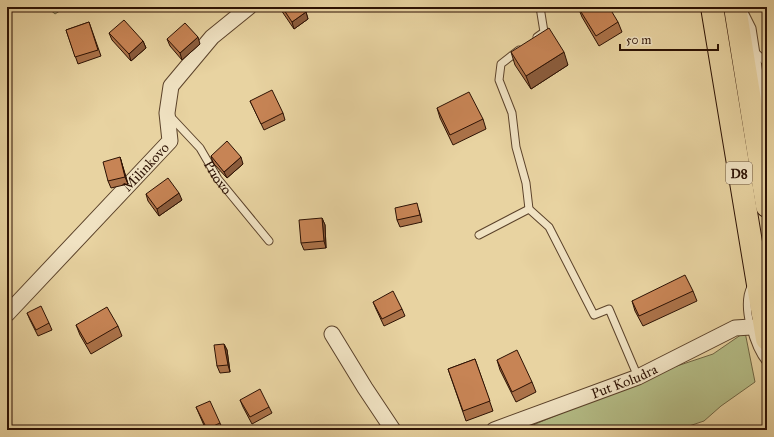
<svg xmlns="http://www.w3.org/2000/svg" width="774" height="437" font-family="'IM FELL Great Primer',serif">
  <rect width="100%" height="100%" fill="#e8d3a1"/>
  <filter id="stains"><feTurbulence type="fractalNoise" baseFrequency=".005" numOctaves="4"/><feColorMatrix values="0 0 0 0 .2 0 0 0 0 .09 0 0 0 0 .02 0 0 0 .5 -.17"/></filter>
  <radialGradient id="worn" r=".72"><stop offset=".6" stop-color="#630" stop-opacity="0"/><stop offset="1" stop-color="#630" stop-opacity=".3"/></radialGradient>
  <!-- green -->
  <g fill="#b4bc86" stroke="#706644">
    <path d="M47 7H66L55 14Z"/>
    <path d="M745 332 755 382 721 406 704 421 677 430H521L668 369 713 354Z"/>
  </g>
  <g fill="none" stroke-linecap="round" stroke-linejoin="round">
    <!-- lane casing -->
    <g stroke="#5b422a" stroke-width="9">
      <g id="lane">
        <path d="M743 10 752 28 767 126"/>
        <path d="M537 37 544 32 540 7"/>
        <path d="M519 50 501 64 499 80 512 113 516 147 526 183 529 209"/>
        <path d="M756 53 767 63"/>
        <path id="s1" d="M170 116 200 148 218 179 269 241"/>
        <path d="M479 235 529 209 549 227 594 315 609 309 638 377"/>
        <path d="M751 287C741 306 754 347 767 363"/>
      </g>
    </g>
    <!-- street casing -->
    <g stroke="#5b422a" stroke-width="17">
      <g id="street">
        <path id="s2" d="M7 314 170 141 167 113 171 86 212 37 249 7"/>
        <path d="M332 334 365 388 393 430"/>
        <path id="s3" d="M494 430 638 377 735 328 751 327"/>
      </g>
    </g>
    <!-- primary casing -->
    <g stroke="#2c1103" stroke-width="24">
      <g id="primary">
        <path d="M712 7 767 339"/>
        <path d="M735 7 767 206"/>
      </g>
    </g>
    <!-- lane -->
    <use href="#lane" stroke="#f0e2c2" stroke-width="7"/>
    <!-- street -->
    <use href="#street" stroke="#f0e2c2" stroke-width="15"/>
    <!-- primary -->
    <use href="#primary" stroke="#e8d3a1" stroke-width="22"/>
  </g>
  <!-- wall -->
  <g fill="#ab7249" stroke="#2c1103">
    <path d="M279 7H302L306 12 308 19 294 29Z"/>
    <path d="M578 7 618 22 622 32 599 46 582 17Z"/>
    <path d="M89 22 101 56 78 64 66 30Z"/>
    <path d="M109 33 143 41 146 48 131 61 112 40Z"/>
    <path d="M167 39 200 44 182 60 170 46Z"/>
    <path d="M511 52 568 65 531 89 515 65Z"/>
    <path d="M250 101 283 113 285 120 264 130 253 107Z"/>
    <path d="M437 108 483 119 486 129 453 145 440 118Z"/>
    <path d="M211 156 243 164 227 178 213 163Z"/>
    <path d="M120 157 128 184 111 188 108 181Z"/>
    <path d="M146 194 182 200 159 216 148 201Z"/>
    <path d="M419 210 422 222 400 227 397 220Z"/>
    <path d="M322 218 325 225 326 248 304 250 301 243Z"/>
    <path d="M693 291 697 301 643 326 635 311 632 301Z"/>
    <path d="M373 302 402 309 405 316 384 326 376 309Z"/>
    <path d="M27 313 49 323 52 330 38 336 30 320Z"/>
    <path d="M76 325 118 326 122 336 91 354 80 335Z"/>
    <path d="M224 344 227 350 230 372 220 373 217 366Z"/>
    <path d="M475 359 493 411 466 421 448 369Z"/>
    <path d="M497 360 532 382 536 392 516 402 500 370Z"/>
    <path d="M240 400 269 407 272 413 252 424 243 407Z"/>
    <path d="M196 407 220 423 223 430H206Z"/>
  </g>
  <!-- shaded-wall -->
  <g fill="#8b5c3c" stroke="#2c1103">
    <path d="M306 12 308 19 294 29 292 22Z"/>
    <path d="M198 37 200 44 182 60 180 53Z"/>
    <path d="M143 41 146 48 131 61 129 54Z"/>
    <path d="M564 52 568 65 531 89 526 76Z"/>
    <path d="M120 157 122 164 128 184 125 177Z"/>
    <path d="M241 157 243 164 227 178 224 172Z"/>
    <path d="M179 193 182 200 159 216 157 209Z"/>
    <path d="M322 218 325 225 326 248 324 241Z"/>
    <path d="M224 344 227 350 230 372 228 365Z"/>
  </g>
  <!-- building -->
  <g fill="#c78455" stroke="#2c1103">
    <path d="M282 7H302L306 12 292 22Z"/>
    <path d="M578 7H609L618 22 596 36Z"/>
    <path d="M124 20 143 41 129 54 109 33Z"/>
    <path d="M89 22 98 50 75 57 66 30Z"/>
    <path d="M185 23 198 37 180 53 167 39Z"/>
    <path d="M549 28 564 52 526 76 511 52Z"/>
    <path d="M272 90 283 113 261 124 250 101Z"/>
    <path d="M469 92 483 119 450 135 437 108Z"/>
    <path d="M227 141 241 157 224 172 211 156Z"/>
    <path d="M120 157 125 177 108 181 103 162Z"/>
    <path d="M168 178 179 193 157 209 146 194Z"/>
    <path d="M417 203 420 215 397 220 395 208Z"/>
    <path d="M322 218 324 241 301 243 299 220Z"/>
    <path d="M685 275 693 291 639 316 632 301Z"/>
    <path d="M393 291 402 309 382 319 373 302Z"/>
    <path d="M41 306 49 323 36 330 27 313Z"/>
    <path d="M107 307 118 326 87 344 76 325Z"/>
    <path d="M224 344 228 365 217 366 214 345Z"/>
    <path d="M517 350 532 382 512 392 497 360Z"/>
    <path d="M475 359 490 401 463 411 448 369Z"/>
    <path d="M260 389 269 407 250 417 240 400Z"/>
    <path d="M210 401 220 423 207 429 196 407Z"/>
  </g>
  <g text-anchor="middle" stroke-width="3.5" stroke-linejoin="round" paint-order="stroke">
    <!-- shield labels -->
    <rect fill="#f0e2c2" stroke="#67503c" stroke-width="1" x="726" y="162" width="26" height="22" rx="3"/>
    <g font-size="13" font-weight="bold" fill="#2c1103">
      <text x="739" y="178">D8</text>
    </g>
    <!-- street labels -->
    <g font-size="14" fill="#2c1103" stroke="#f0e2c2">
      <text dy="5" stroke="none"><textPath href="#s2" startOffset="202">Milinkovo</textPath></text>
      <text dy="5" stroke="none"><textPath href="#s1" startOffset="78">Priovo</textPath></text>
      <text dy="5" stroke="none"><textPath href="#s3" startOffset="139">Put Koludra</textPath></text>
    </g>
  </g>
  <!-- margin -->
  <rect width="774" height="437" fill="none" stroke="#e8d3a1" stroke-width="24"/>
  <rect x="8" y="8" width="758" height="421" fill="none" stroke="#2c1103" stroke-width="2"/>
  <rect x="12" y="12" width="750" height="413" fill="none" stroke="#2c1103"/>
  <!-- scale -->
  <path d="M620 44v6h98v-6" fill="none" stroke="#2c1103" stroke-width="2"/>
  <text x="626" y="44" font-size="12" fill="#2c1103" stroke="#f0e2c2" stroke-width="3" paint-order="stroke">50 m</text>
  <rect width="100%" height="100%" filter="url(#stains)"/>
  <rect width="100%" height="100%" fill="url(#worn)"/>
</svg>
